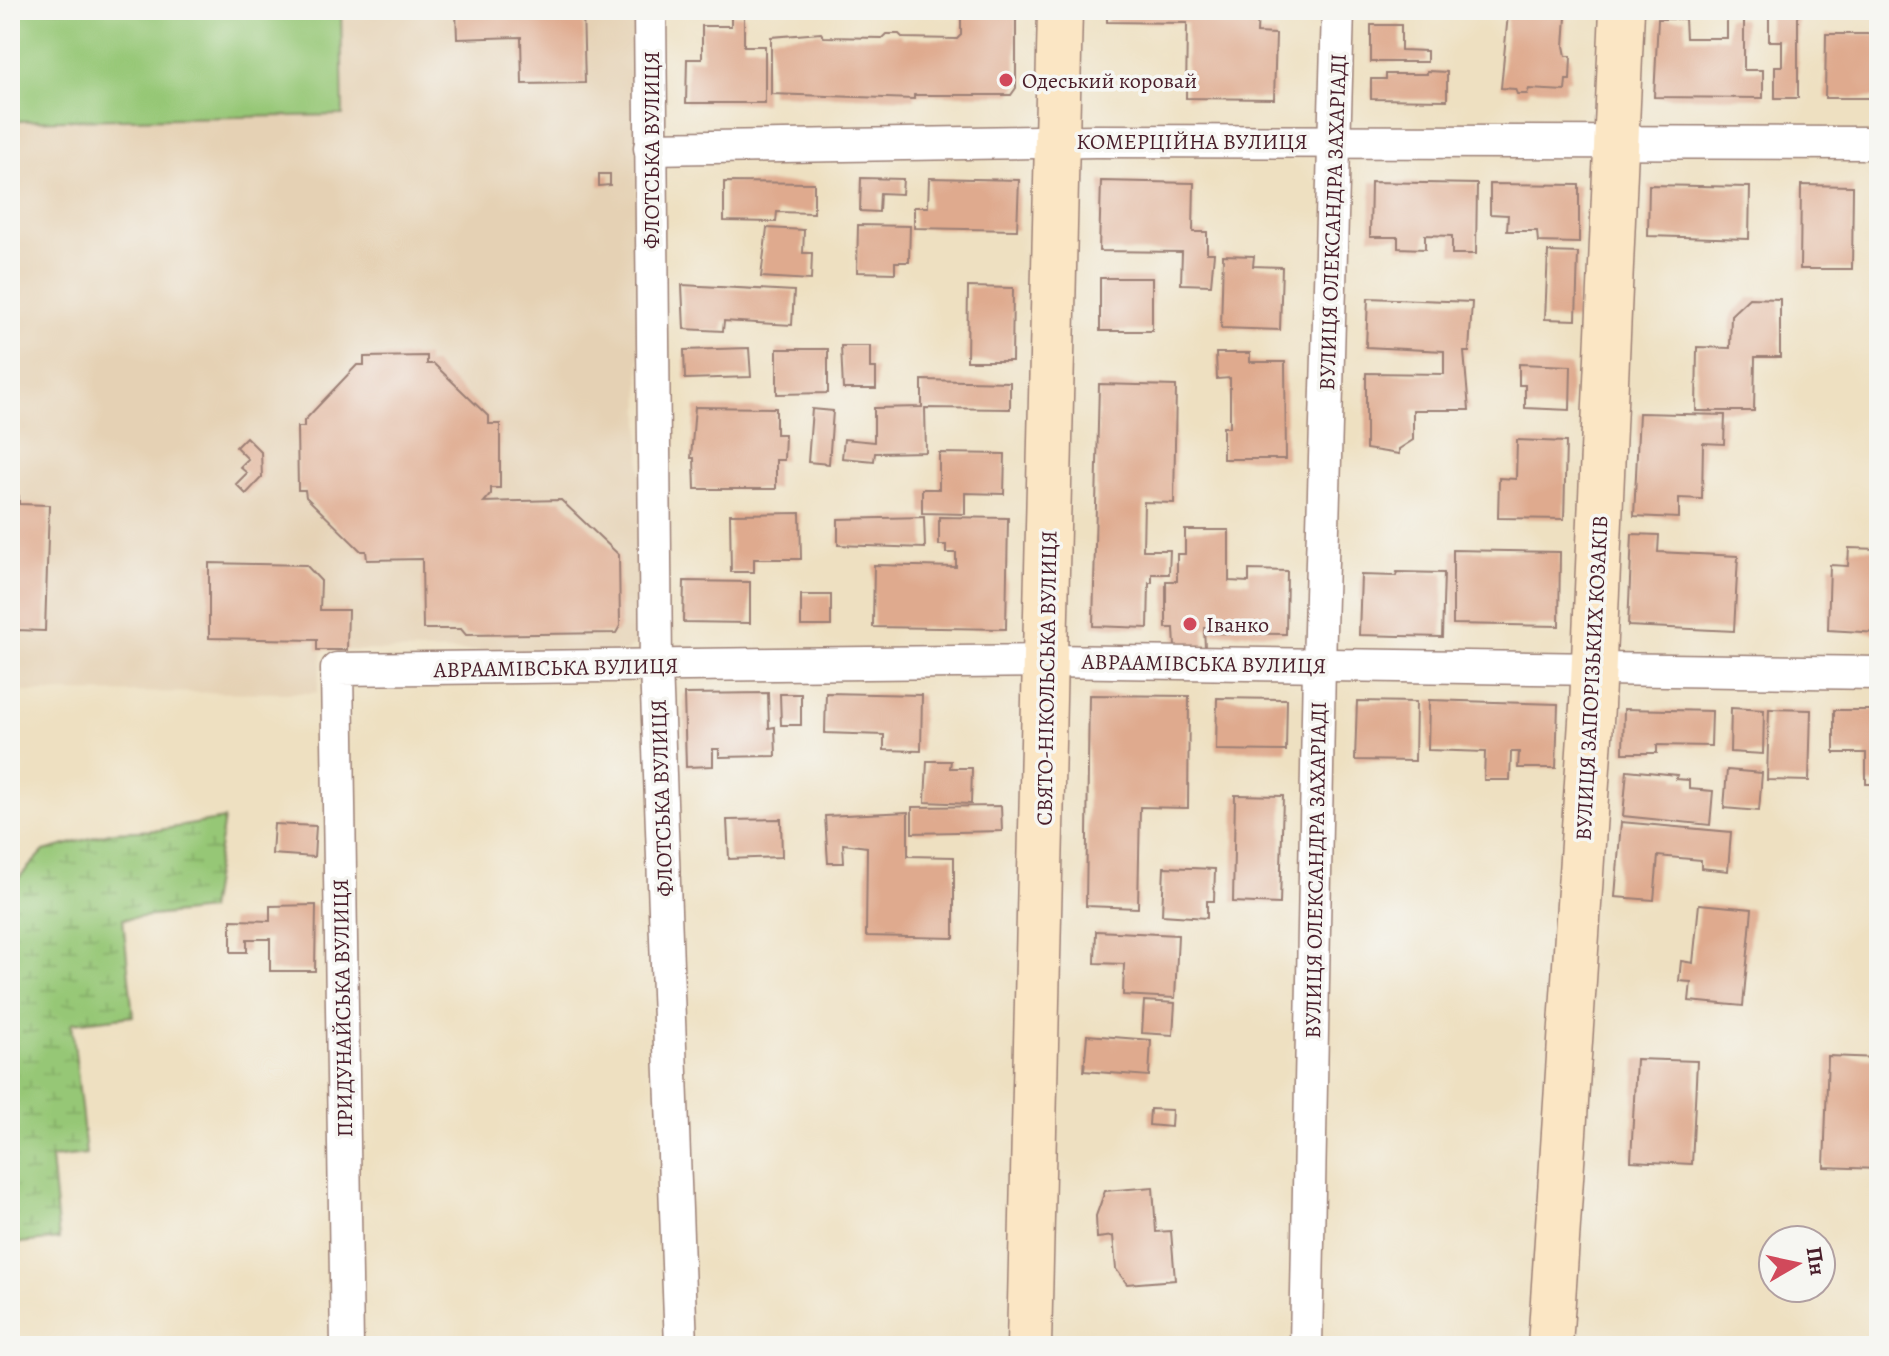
<svg xmlns="http://www.w3.org/2000/svg" width="1889" height="1356" font-family="Alegreya,serif">
  <defs>
    <pattern id="wetland-marsh" width="20" height="14" patternUnits="userSpaceOnUse" patternTransform="scale(2)"><rect width="20" height="14" fill="#96c776"/><path d="M1 5h8M5 5V1M11 12h8M15 12V8" fill="none" stroke="#83aa66"/></pattern>
  </defs>
  <rect width="100%" height="100%" fill="#f6f6f2"/>
  <filter id="ink" filterUnits="userSpaceOnUse"><feTurbulence type="fractalNoise" baseFrequency=".0125" numOctaves="2"/><feDisplacementMap in="SourceGraphic" scale="16" xChannelSelector="R" yChannelSelector="G"/><feConvolveMatrix kernelMatrix="1 2 1 2 8 2 1 2 1" color-interpolation-filters="sRGB"/></filter>
  <filter id="wash" filterUnits="userSpaceOnUse"><feTurbulence type="fractalNoise" baseFrequency=".006" numOctaves="4" result="noise"/><feDisplacementMap in="SourceGraphic" scale="32" xChannelSelector="R" yChannelSelector="G"/><feGaussianBlur stdDeviation="1.8" result="paint"/><feColorMatrix in="noise" values="0 0 0 0 0 0 0 0 0 0 0 0 0 0 0 0 0 1.4 0 .05"/><feComposite in="paint" operator="in"/></filter>
  <g filter="url(#wash)">
    <rect width="100%" height="100%" fill="#eee0c1"/>
    <!-- built -->
    <path fill="#e5d1b4" d="M10 10H636L642 638 626 652 323 650 317 693 10 692Z"/>
    <!-- wetland -->
    <path fill="url(#wetland-marsh)" stroke="#707350" stroke-width="2" d="M224 819 209 910 123 919 133 1016 72 1023 86 1154 51 1158 59 1239 10 1244V887L44 851 113 832 159 830Z"/>
    <!-- park -->
    <path fill="#96c776" stroke="#707350" stroke-width="2" d="M12 10H341L343 115 14 121Z"/>
    <g id="blocks">
      <!-- building -->
      <g fill="#dfaa8e">
        <path d="M456 10H583L585 83 522 84 521 37 457 39Z"/>
        <path d="M961 10H1016V88L1011 95H914V99L771 94V37L821 33 824 37 882 38 886 34H899L903 38 957 39 961 35Z"/>
        <path d="M1107 10H1213V18H1238V10H1258L1257 33 1276 34 1274 99 1186 98 1187 23 1107 22Z"/>
        <path d="M1821 10 1820 15H1798V98H1775V66H1782V41H1769V11Z"/>
        <path d="M1508 14 1566 17 1564 46 1566 56H1571L1570 80H1566L1565 91 1529 89 1527 94H1517L1515 89 1501 88Z"/>
        <path d="M731 15H744V46H765V103H686L687 59H702V26H731Z"/>
        <path d="M1727 18 1744 19V70H1763V98L1654 97 1658 19H1685L1686 38H1727Z"/>
        <path d="M1371 25H1401V50L1427 51V62H1371Z"/>
        <path d="M1826 34H1879V98H1825Z"/>
        <path d="M1427 71 1447 72V100L1371 99V79H1386V74H1427Z"/>
        <path d="M599 174H610V185L599 186Z"/>
        <path d="M861 178 903 179 902 194 880 193 879 212 860 211Z"/>
        <path d="M929 178 1019 180 1017 230 914 228V207H928Z"/>
        <path d="M1101 181 1194 183 1193 232H1207V253H1214L1211 285 1181 284 1182 252 1099 251Z"/>
        <path d="M724 182 814 183V213L777 212 776 222 724 221Z"/>
        <path d="M1371 182 1477 184 1476 254H1452V236L1425 235V249L1398 248V237H1370Z"/>
        <path d="M1490 184 1579 185V243L1538 242 1537 231H1507L1508 215 1490 214Z"/>
        <path d="M1649 185 1750 187 1749 239 1648 236Z"/>
        <path d="M1801 185 1853 186 1852 269H1800Z"/>
        <path d="M858 225 910 226 909 262H895V273L857 272Z"/>
        <path d="M767 228 804 230 803 253H812L811 280 761 277Z"/>
        <path d="M1548 252 1578 253 1576 320 1545 319Z"/>
        <path d="M1223 255 1254 256 1253 266 1282 267 1280 330 1221 328Z"/>
        <rect x="1100" y="278" width="52" height="53"/>
        <path d="M682 285 794 291 792 325 724 321 723 331 684 329Z"/>
        <path d="M968 287 1013 288 1012 361H967Z"/>
        <path d="M1368 298 1472 302 1469 352H1464L1469 410H1413V440L1399 449V454L1366 449V373L1444 374V351L1366 347Z"/>
        <path d="M1749 298 1780 299V357H1755L1754 411H1696L1697 347 1730 348 1731 315Z"/>
        <path d="M841 346H870V368H876V389H843Z"/>
        <path d="M749 348 751 377 685 379 684 350Z"/>
        <path d="M777 349H828V393L777 394Z"/>
        <path d="M1216 353H1250V362H1285L1286 459H1223V427H1230V378L1217 379Z"/>
        <path d="M427 356V364H434L489 417V424H500V488H491V494L484 502 561 500 619 555 620 626 616 633 466 635 461 629H423L422 559 367 560 366 551H361L306 497 305 490H298L297 427H304V421L357 365H364V357Z"/>
        <path d="M1519 364 1571 366 1570 410 1525 408V385H1519Z"/>
        <path d="M922 380 1010 382V409L925 408 926 452 875 453 874 461 842 458 844 439 874 442V408L922 407Z"/>
        <path d="M1877 381H1879V403H1875Z"/>
        <path d="M1099 384 1176 386 1174 503 1144 502 1143 550H1170L1169 574H1152V583H1149L1148 628 1093 626Z"/>
        <path d="M695 407 776 408V434H785L784 460H776V489H695L694 458H691Z"/>
        <path d="M812 409 833 411 829 464 808 462Z"/>
        <path d="M1639 413 1725 415 1724 444 1703 443 1702 499 1679 498V518L1634 516Z"/>
        <path d="M246 437 261 452 262 477 246 494 236 484 247 473 240 467 248 459 236 447Z"/>
        <path d="M1517 440 1566 442 1564 519 1498 518 1499 478 1516 479Z"/>
        <path d="M939 453 1005 454 1004 494 965 493V514L922 513V489H939Z"/>
        <path d="M10 496H19V504L49 505 45 631 16 630V636H10L15 522H10Z"/>
        <path d="M800 513 801 559H754V572H731L730 514Z"/>
        <path d="M924 517 925 548 838 545V519Z"/>
        <path d="M939 517 1008 518 1006 629 873 627 874 565 956 567V553H946V545H939Z"/>
        <path d="M1185 530H1229V581L1249 582V570L1287 571 1286 634 1208 633V628H1204L1205 647H1175L1174 628H1166V581H1177V554H1185Z"/>
        <path d="M1632 534 1659 535 1658 552 1738 556 1734 631 1628 626Z"/>
        <path d="M1849 548 1879 549V633L1828 630 1830 565 1848 566Z"/>
        <path d="M1453 550 1560 552 1559 626 1453 624Z"/>
        <path d="M209 563 306 565 321 581 320 610H348L347 650H317V640L209 638Z"/>
        <path d="M1397 572 1444 573 1442 637 1359 635 1361 575 1396 576Z"/>
        <path d="M684 581 750 582V623L683 622Z"/>
        <rect x="801" y="595" width="30" height="31"/>
        <path d="M768 693 769 728 775 727 776 756 719 757V749H713V766L686 767 684 694Z"/>
        <path d="M826 693 922 695 921 751 884 750V735L825 733Z"/>
        <path d="M780 694H801V725H781Z"/>
        <path d="M1089 695 1189 696 1188 808 1140 807 1138 908 1086 906Z"/>
        <path d="M1217 698 1287 699 1286 751 1216 750Z"/>
        <path d="M1429 700 1558 704 1556 768H1518L1519 752H1511L1510 780H1484L1485 752 1428 750Z"/>
        <path d="M1357 701 1416 702 1415 761 1355 760Z"/>
        <path d="M1731 708 1764 710 1763 754 1730 752Z"/>
        <path d="M1624 709 1712 711 1711 746 1657 745V753H1623Z"/>
        <path d="M1769 709 1811 710 1809 781 1767 780Z"/>
        <path d="M1834 710H1879V784H1866V753H1834Z"/>
        <path d="M927 761H951L950 768H972L971 804 925 802Z"/>
        <path d="M1627 770 1677 775 1676 779 1689 780V789L1713 791 1710 825 1623 816Z"/>
        <path d="M1727 770 1762 773 1759 811 1724 808Z"/>
        <path d="M1235 795 1283 796 1280 904 1233 902Z"/>
        <path d="M1001 806 1002 831 912 833V807Z"/>
        <path d="M908 812V856L954 857V938L866 936 867 847 843 844 844 863H828L825 816Z"/>
        <path d="M781 819 782 857 729 859 727 820Z"/>
        <path d="M1621 822 1731 832 1728 871 1701 868V860L1658 856 1654 900 1615 897Z"/>
        <path d="M274 824 316 826 314 857 272 854Z"/>
        <path d="M1164 867 1215 869 1214 901H1207V918L1162 915Z"/>
        <path d="M1699 904 1752 909 1743 1006 1689 1001 1691 982 1679 981 1681 961 1693 963Z"/>
        <path d="M316 905 315 971H270V939H247V952H231V920L270 921V906Z"/>
        <path d="M1096 931 1178 935 1175 998 1123 995 1124 964 1095 963Z"/>
        <path d="M1144 1001 1175 1003 1173 1035 1142 1033Z"/>
        <path d="M1087 1035 1151 1040 1149 1076 1084 1071Z"/>
        <path d="M1828 1056 1879 1058V1169L1824 1167Z"/>
        <path d="M1636 1059 1697 1061 1692 1164 1631 1161Z"/>
        <path d="M1150 1109 1172 1110 1171 1127 1149 1125Z"/>
        <path d="M1153 1187 1156 1232 1171 1231 1175 1280 1127 1284 1116 1269 1113 1236 1097 1238 1096 1216 1105 1191Z"/>
      </g>
    </g>
  </g>
  <g filter="url(#ink)">
    <use href="#blocks" fill-opacity="0" stroke="#9c8076" stroke-width="2"/>
    <g fill="none" stroke-linecap="round" stroke-linejoin="round">
      <!-- minor casing -->
      <g stroke="#9c8076" stroke-width="35">
        <g id="minor">
          <path d="M650 10 656 666 681 1346"/>
          <path d="M650 148 1095 141 1879 143"/>
          <path d="M347 1346 337 669 1047 661 1879 673"/>
          <path d="M1306 1346 1319 665 1338 10"/>
        </g>
      </g>
      <!-- secondary casing -->
      <g stroke="#9c8076" stroke-width="47">
        <g id="secondary">
          <path d="M1029 1346 1060 10"/>
          <path d="M1550 1346 1592 706 1622 10"/>
        </g>
      </g>
      <!-- minor -->
      <use href="#minor" stroke="#fff" stroke-width="32"/>
      <!-- secondary -->
      <use href="#secondary" stroke="#fbe6c4" stroke-width="44"/>
    </g>
  </g>
  <!-- markers -->
  <g fill="#d1495b" stroke="#f6f6f2" stroke-width="3">
    <circle cx="1006" cy="80" r="8"/>
    <circle cx="1190" cy="624" r="8"/>
  </g>
  <g text-anchor="middle" stroke-width="7" stroke-linejoin="round" paint-order="stroke">
    <!-- poi labels -->
    <g font-size="22" fill="#4a1f2b" stroke="#f6f6f2" text-anchor="start">
      <text x="1022" y="88">Одеський коровай</text>
      <text x="1206" y="632">Іванко</text>
    </g>
    <!-- street labels -->
    <g font-size="22" fill="#4a1f2b" stroke="#f6f6f2">
      <text x="1192" y="149">КОМЕРЦІЙНА ВУЛИЦЯ</text>
      <text transform="translate(651 150) rotate(-90)" y="8">ФЛОТСЬКА ВУЛИЦЯ</text>
      <text transform="translate(1332 222) rotate(-88)" y="8">ВУЛИЦЯ ОЛЕКСАНДРА ЗАХАРІАДІ</text>
      <text transform="translate(1204 663) rotate(1)" y="8">АВРААМІВСЬКА ВУЛИЦЯ</text>
      <text transform="translate(556 667) rotate(-1)" y="8">АВРААМІВСЬКА ВУЛИЦЯ</text>
      <text transform="translate(1046 678) rotate(-89)" y="8">СВЯТО-НІКОЛЬСЬКА ВУЛИЦЯ</text>
      <text transform="translate(1591 678) rotate(-87)" y="8">ВУЛИЦЯ ЗАПОРІЗЬКИХ КОЗАКІВ</text>
      <text transform="translate(661 798) rotate(-92)" y="8">ФЛОТСЬКА ВУЛИЦЯ</text>
      <text transform="translate(1315 870) rotate(-89)" y="8">ВУЛИЦЯ ОЛЕКСАНДРА ЗАХАРІАДІ</text>
      <text transform="translate(342 1008) rotate(-91)" y="8">ПРИДУНАЙСЬКА ВУЛИЦЯ</text>
    </g>
  </g>
  <!-- margin -->
  <rect width="1889" height="1356" fill="none" stroke="#f6f6f2" stroke-width="40"/>
  <!-- north arrow -->
  <g transform="translate(1797 1264) rotate(81)"><circle r="38" fill="#f6f6f2" stroke="#b1a0a2" stroke-width="2"/>
  <path d="M0-6L14 30L0 20L-14 30Z" fill="#d1495b"/>
  <text y="-12" font-size="22" font-weight="bold" text-anchor="middle" fill="#4a1f2b">Пн</text>
  </g>
</svg>
